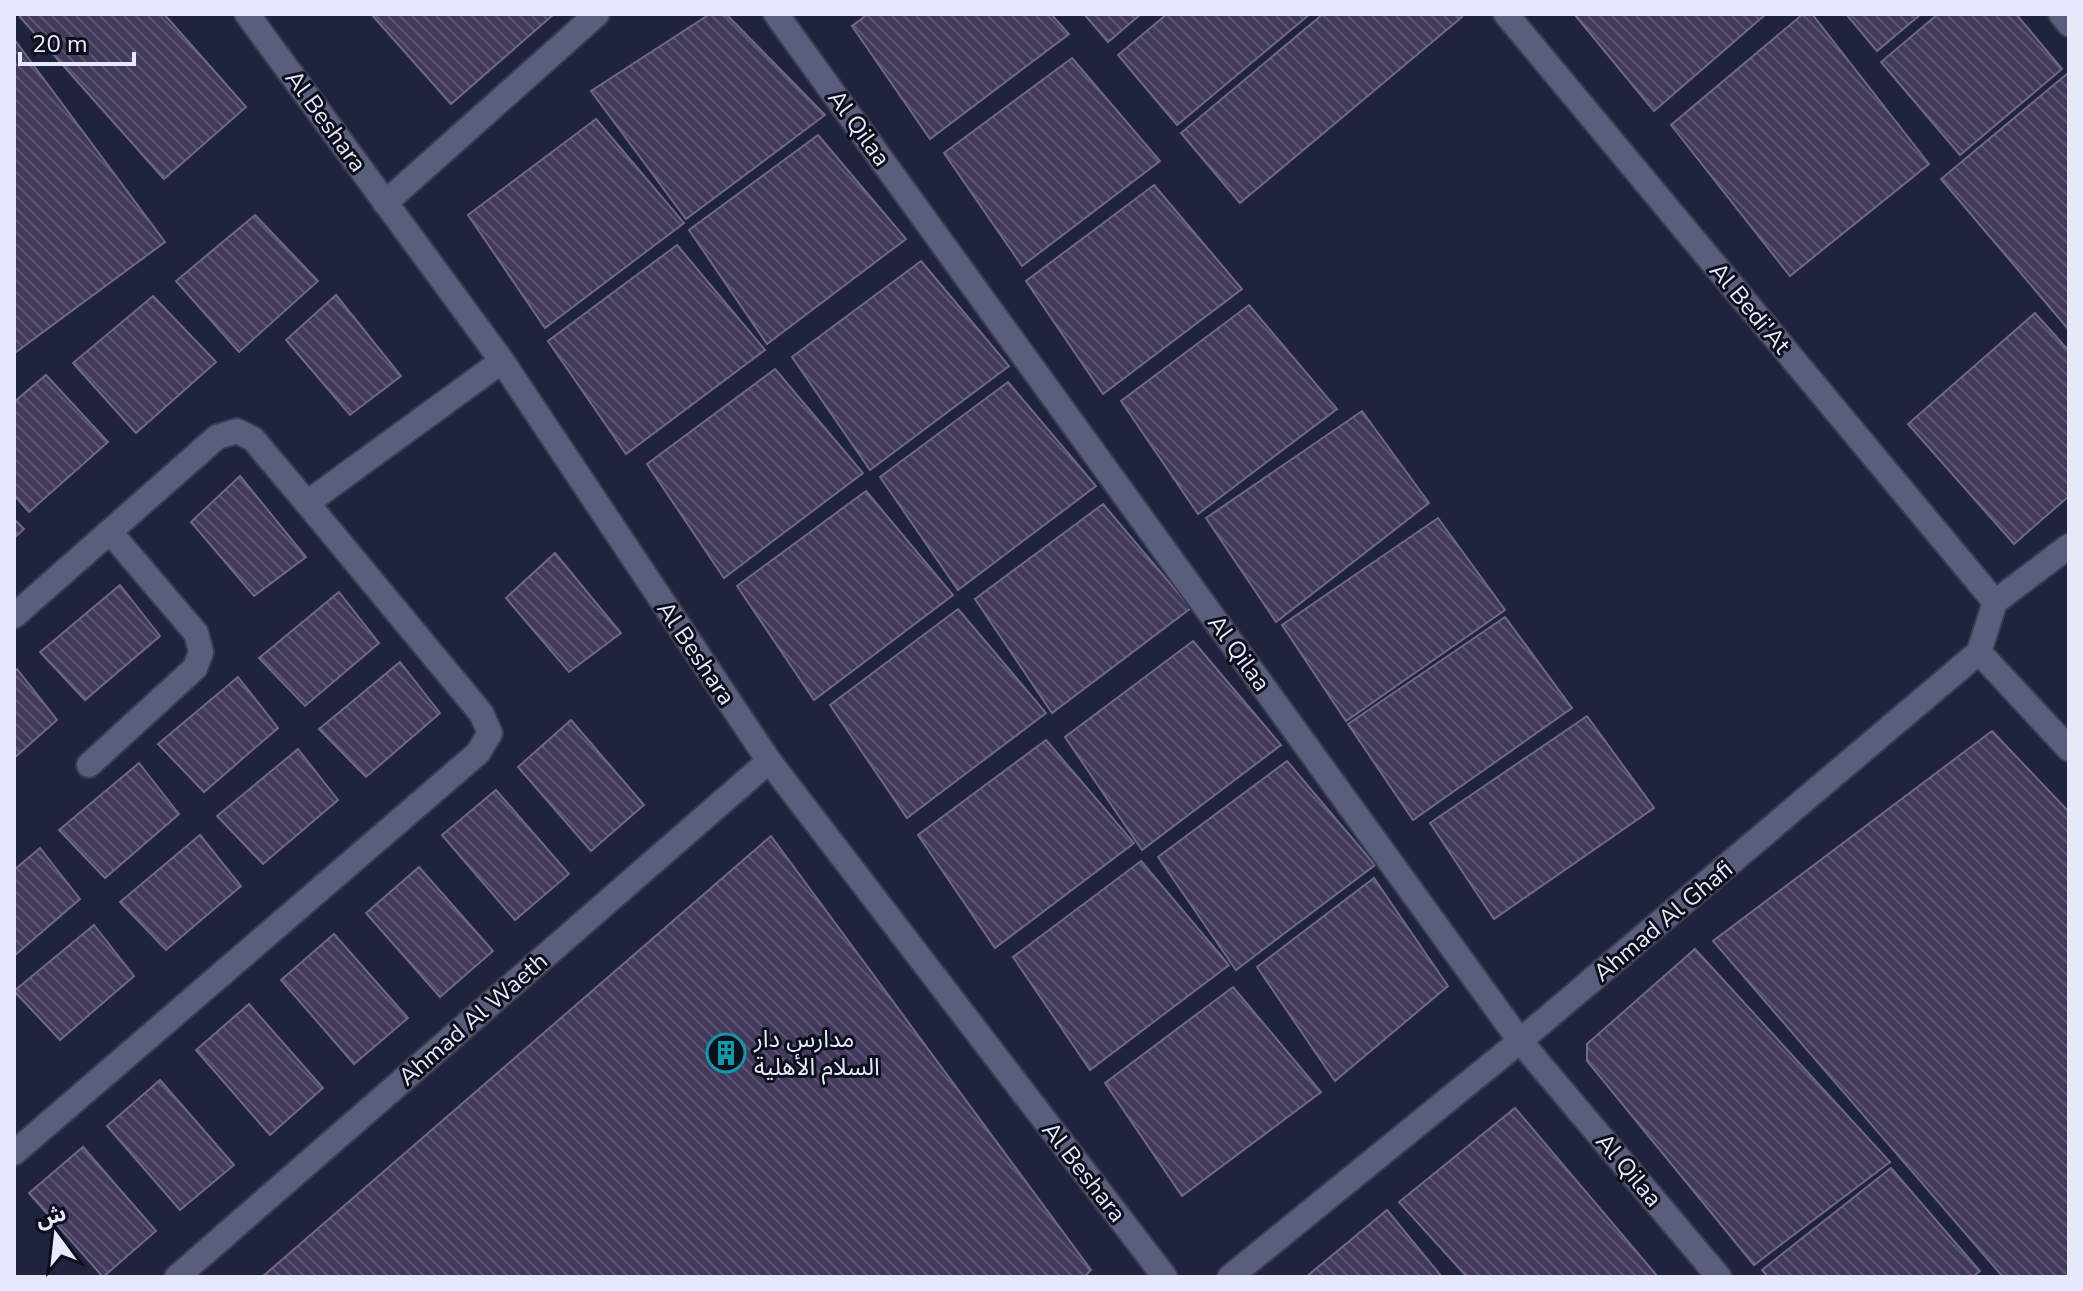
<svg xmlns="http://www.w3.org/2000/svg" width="2083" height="1291" font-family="'Nunito Sans','Noto Sans Arabic',sans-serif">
  <defs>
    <pattern id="building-back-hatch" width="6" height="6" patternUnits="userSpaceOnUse" patternTransform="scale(2)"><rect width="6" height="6" fill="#42385c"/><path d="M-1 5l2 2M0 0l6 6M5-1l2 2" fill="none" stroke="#5d5574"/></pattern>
  </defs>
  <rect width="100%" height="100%" fill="#1f233e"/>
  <!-- building -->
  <g fill="url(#building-back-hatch)" stroke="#6f6888" stroke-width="2">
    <path d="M23 14H164L246 107 164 179 20 17Z"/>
    <path d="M371 14H554L451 104Z"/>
    <path d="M710 14H726L825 115 686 219 591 91Z"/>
    <path d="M868 14H1051L1069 34 930 139 852 26Z"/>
    <path d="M1084 14H1141L1108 42Z"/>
    <path d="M1167 14H1310L1177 125 1118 55Z"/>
    <path d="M1323 14H1459L1462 17 1240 203 1181 133Z"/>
    <path d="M1574 14H1766L1654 111Z"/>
    <path d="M1803 14H1812L1929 164 1790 276 1671 125Z"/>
    <path d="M1846 14H1921L1877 51Z"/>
    <path d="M1938 14H2016L2062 69 1960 155 1881 62Z"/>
    <path d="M14 39 165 242 16 352 14 349Z"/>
    <path d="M1072 58 1160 161 1022 266 944 153Z"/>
    <path d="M2068 73 2069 75V330L1941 179Z"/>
    <path d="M596 119 684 223 545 328 468 215Z"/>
    <path d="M818 135 906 239 767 344 689 230Z"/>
    <path d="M1154 185 1242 289 1103 394 1026 281Z"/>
    <path d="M255 215 318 281 239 352 176 281Z"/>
    <path d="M677 245 765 350 626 454 548 341Z"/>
    <path d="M921 261 1009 366 870 470 792 357Z"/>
    <path d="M336 295 401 376 350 415 286 340Z"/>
    <path d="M153 296 216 362 136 433 73 363Z"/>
    <path d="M1249 305 1337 409 1198 514 1121 401Z"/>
    <path d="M2035 313 2069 351V496L2014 544 1908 424Z"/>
    <path d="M775 369 863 473 724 578 647 464Z"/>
    <path d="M46 375 108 442 29 512 14 495V402Z"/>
    <path d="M1008 382 1096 486 958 590 880 477Z"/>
    <path d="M1362 411 1429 503 1276 622 1206 518Z"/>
    <path d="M240 476 306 557 254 596 191 522Z"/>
    <path d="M866 491 953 595 814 700 737 586Z"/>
    <path d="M1103 504 1191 608 1052 713 975 599Z"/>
    <path d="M1438 518 1505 610 1346 721 1282 625Z"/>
    <path d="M14 519 24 529 14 538Z"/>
    <path d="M555 553 621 633 569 672 506 598Z"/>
    <path d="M120 585 160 636 85 700 40 652Z"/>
    <path d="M339 592 379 643 305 706 259 658Z"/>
    <path d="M958 609 1046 713 907 818 830 705Z"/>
    <path d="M1505 617 1572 708 1413 820 1348 724Z"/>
    <path d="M1193 641 1281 745 1142 850 1065 737Z"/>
    <path d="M400 662 440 713 366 777 319 729Z"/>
    <path d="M17 669 57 720 14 758V672Z"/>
    <path d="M238 677 278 728 204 792 158 744Z"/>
    <path d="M1587 716 1654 808 1494 919 1430 823Z"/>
    <path d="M571 720 644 805 591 851 518 767Z"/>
    <path d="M1992 731 2069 812V1277H2003L1713 941Z"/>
    <path d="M1046 740 1134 843 995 948 918 835Z"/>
    <path d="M298 749 338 800 263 864 217 816Z"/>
    <path d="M1287 761 1375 865 1236 970 1158 857Z"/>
    <path d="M139 763 179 814 105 878 59 830Z"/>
    <path d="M496 790 569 874 515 920 442 835Z"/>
    <path d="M200 835 241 886 166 950 120 902Z"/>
    <path d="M771 836 1091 1270 1084 1277H262Z"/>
    <path d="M40 848 80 899 14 956V870Z"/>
    <path d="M1141 861 1229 965 1090 1070 1013 957Z"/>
    <path d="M419 867 493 951 440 997 366 913Z"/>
    <path d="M1374 878 1448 986 1335 1081 1257 967Z"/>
    <path d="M94 925 134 976 60 1040 14 991Z"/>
    <path d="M334 934 408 1018 354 1064 281 980Z"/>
    <path d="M1695 949 1890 1162 1754 1265 1587 1061V1044Z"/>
    <path d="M1233 987 1321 1092 1182 1196 1105 1083Z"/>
    <path d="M249 1004 323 1088 270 1135 196 1050Z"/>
    <path d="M160 1080 234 1165 180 1210 107 1126Z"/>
    <path d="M1515 1108 1658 1277H1467L1399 1202Z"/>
    <path d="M83 1147 156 1231 103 1277 29 1193Z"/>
    <path d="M1891 1168 1980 1271 1972 1277H1768L1762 1270Z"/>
    <path d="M1387 1210 1442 1277H1306Z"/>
  </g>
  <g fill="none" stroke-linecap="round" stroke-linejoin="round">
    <!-- minor casing -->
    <g stroke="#393d53" stroke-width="28">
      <g id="minor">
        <path d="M247 14 502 361 769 761 1165 1277"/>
        <path d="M776 14 1520 1041 1719 1277"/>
        <path d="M1506 14 1995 602"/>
        <path d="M2061 14 2069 24"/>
        <path d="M385 203 597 14"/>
        <path d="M14 616 217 437 237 431 253 439 307 503 502 361"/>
        <path d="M1979 652 2069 749"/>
        <path d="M89 765 195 668 201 652 196 633 110 532"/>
        <path d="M14 1153 478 753 490 733 481 713 307 503"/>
        <path d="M177 1277 769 761"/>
        <path d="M1230 1277 1520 1041 1979 652 1995 602 2069 546"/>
      </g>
    </g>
    <!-- minor -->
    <use href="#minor" stroke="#585e7c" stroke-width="24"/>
  </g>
  <!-- icons -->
  <defs>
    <g id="building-ring" transform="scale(2)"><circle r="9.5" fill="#0c0e19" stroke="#0f9aa8" stroke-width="1.5"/><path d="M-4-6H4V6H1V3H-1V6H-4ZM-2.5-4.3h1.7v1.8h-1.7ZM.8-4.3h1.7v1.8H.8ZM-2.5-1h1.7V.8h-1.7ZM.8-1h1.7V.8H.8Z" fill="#0f9aa8"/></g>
  </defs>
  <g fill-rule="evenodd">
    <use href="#building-ring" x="726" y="1053"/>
  </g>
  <g text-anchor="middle" stroke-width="6" stroke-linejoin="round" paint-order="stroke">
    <!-- street labels -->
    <g font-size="24" fill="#e5e9fb" stroke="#0c0e19">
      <text transform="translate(326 121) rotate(54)" y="8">Al Beshara</text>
      <text transform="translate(859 128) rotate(54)" y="8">Al Qilaa</text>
      <text transform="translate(1750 308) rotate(50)" y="8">Al Bedi'At</text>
      <text transform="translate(696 653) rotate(56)" y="8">Al Beshara</text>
      <text transform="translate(1239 653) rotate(54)" y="8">Al Qilaa</text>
      <text transform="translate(1663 921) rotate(-40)" y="8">Ahmad Al Ghafi</text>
      <text transform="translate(473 1019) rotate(-41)" y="8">Ahmad Al Waeth</text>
      <text transform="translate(1629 1170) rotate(50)" y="8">Al Qilaa</text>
      <text transform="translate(1084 1172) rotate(52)" y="8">Al Beshara</text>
    </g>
    <!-- poi labels -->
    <g font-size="24" fill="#e5e9fb" stroke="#0c0e19" text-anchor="start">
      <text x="754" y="1047">مدارس دار<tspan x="754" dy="28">السلام الأهلية</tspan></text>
    </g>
  </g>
  <!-- border -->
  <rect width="2083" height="1291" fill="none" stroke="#e5e9fb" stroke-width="32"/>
  <!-- north arrow -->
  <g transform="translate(56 1235) rotate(345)" stroke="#0c0e19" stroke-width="6" paint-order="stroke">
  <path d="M0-6L14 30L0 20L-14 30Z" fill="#e5e9fb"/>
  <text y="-12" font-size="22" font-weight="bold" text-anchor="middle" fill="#e5e9fb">ش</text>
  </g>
  <!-- scale -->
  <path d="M20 52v12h114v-12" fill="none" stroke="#e5e9fb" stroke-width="4"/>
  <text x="32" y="52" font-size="24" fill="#e5e9fb" stroke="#0c0e19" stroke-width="6" paint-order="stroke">20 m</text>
</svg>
